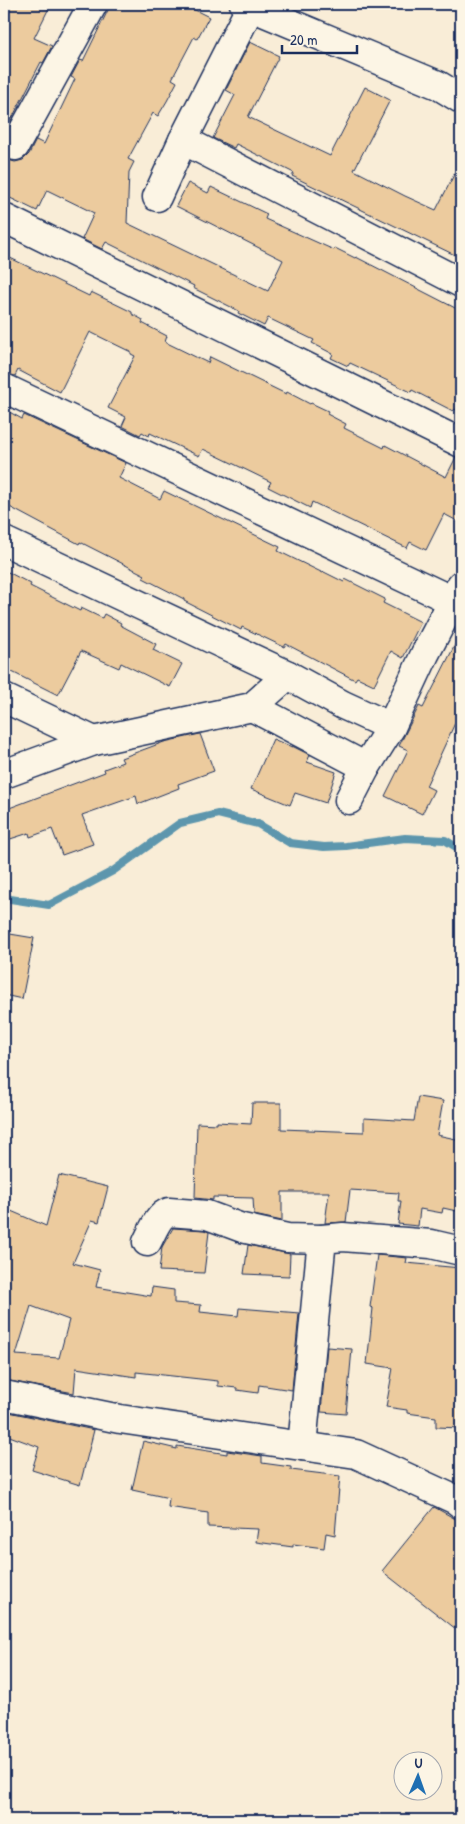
<svg xmlns="http://www.w3.org/2000/svg" width="465" height="1824" font-family="'Patrick Hand',sans-serif">
  <rect width="100%" height="100%" fill="#f9edd7"/>
  <filter id="ink" filterUnits="userSpaceOnUse"><feTurbulence type="fractalNoise" baseFrequency=".02" numOctaves="2"/><feDisplacementMap in="SourceGraphic" scale="10" xChannelSelector="R" yChannelSelector="G"/><feConvolveMatrix kernelMatrix="1 2 1 2 8 2 1 2 1" color-interpolation-filters="sRGB"/></filter>
  <g filter="url(#ink)">
    <g fill="none" stroke-linecap="round" stroke-linejoin="round">
      <!-- stream -->
      <path stroke="#5d96ad" stroke-width="8" d="M4 898 49 905 113 871 180 823 218 814 258 824 290 843 324 847 346 846 405 838 445 840 461 850"/>
    </g>
    <!-- building -->
    <g fill="#eccb9e" stroke="#1b2f5e" fill-rule="evenodd">
      <path d="M4 4H51L34 38 52 46 43 63 41 62 4 134Z"/>
      <path d="M111 4H183L209 17 197 39 194 37 172 79 177 82 167 101 158 116 153 113 128 159 134 162 129 172 127 223 268 291 283 260 176 206 188 183 208 193 211 187 267 214 265 219 334 250 335 248 355 258 356 257 461 311V413L455 409 453 411 412 390 411 392 350 363 348 366 331 358 333 354 312 343 314 340 268 318 264 326 238 313 239 311 193 288 194 286 106 242 102 249 82 239 94 213 47 190 37 211 4 195V156L8 160 15 162 23 160 29 154 36 140 44 144 75 79 71 77 80 60 83 61Z"/>
      <path d="M250 42 279 56 248 117 330 156 365 87 390 100 354 170 405 196 436 210 461 161V258L292 176 294 173 236 144 234 148 213 138 235 95 226 90Z"/>
      <path d="M4 255 89 296 91 292 132 312V314L143 320 142 323 167 336 165 342 208 363 210 357 286 394 287 392 310 404 311 403 328 411 327 414 346 424 344 428 384 448 385 445 446 477 456 457 461 458V523L444 514 426 550 410 542 407 548 312 502 310 508 268 487 271 482 203 449 199 456 150 433 149 436 142 432 140 435 122 426 126 417 108 408 135 356 131 354V352L90 332 60 392 18 370 15 376 4 373Z"/>
      <path d="M4 409 22 419 24 415 126 463 119 478 160 499 164 491 280 547 278 551 323 573 324 572 344 582 345 579 385 599 383 603 421 622 403 658 391 651 374 685 357 677 355 680 286 644 284 647 242 627 241 630 184 601V599L143 578 145 575 80 542 79 544 4 504Z"/>
      <path d="M4 570 31 584 30 586 80 611 81 608 102 618 104 614 121 623 120 625 156 644 153 650 182 664 170 687 121 663 119 668 81 651 58 695 4 668Z"/>
      <path d="M461 633V710L426 786 434 790 422 814 385 796 408 750 399 746 419 706 423 708Z"/>
      <path d="M200 734 214 771 178 784 179 788 138 804 136 796 82 815 93 844 62 855 52 829 30 837 29 833 4 841V810L105 772 104 769 123 762 121 758 164 742Z"/>
      <path d="M273 739 292 747V746L310 755 307 762 336 772 326 803 295 793 290 805 251 789Z"/>
      <path d="M4 933 34 938 22 999 4 995Z"/>
      <path d="M418 1097 443 1101 437 1135 456 1139V1141L461 1142V1212L443 1208 442 1213 420 1209 418 1226 398 1224 401 1201H398L399 1193 350 1190 346 1222 325 1223 329 1192H282V1221L254 1215 253 1198 213 1197V1200L195 1198 197 1123 217 1124V1122L251 1124 252 1103H281V1129L364 1132V1118L414 1121Z"/>
      <path d="M59 1175 108 1187 99 1222 92 1220 73 1263 100 1270 96 1287 151 1296 152 1287 174 1290V1303L201 1305 200 1312 238 1316 239 1308 299 1313 292 1390 259 1385 258 1393 237 1390V1388L218 1386V1381L136 1372V1377L76 1368 74 1393 4 1380V1208L46 1226ZM31 1306 69 1320 59 1358 16 1355Z"/>
      <path d="M173 1228 204 1230 209 1232 204 1273 159 1271 162 1247Z"/>
      <path d="M248 1245 290 1254 289 1276 244 1274Z"/>
      <path d="M377 1255 407 1258 406 1263 461 1268 459 1328 461 1329V1428L436 1427V1417L407 1413V1410L386 1407 393 1368 367 1364 373 1308 370 1307Z"/>
      <path d="M327 1347 352 1349 346 1414 321 1412Z"/>
      <path d="M4 1411 94 1430 80 1485 32 1470 39 1447 4 1434Z"/>
      <path d="M143 1441 177 1449V1446L227 1454V1451L262 1456V1463L291 1467V1470L340 1476 335 1535 326 1533 324 1548 293 1544V1547L256 1542 258 1529 208 1527V1513L168 1507 169 1498 132 1490Z"/>
      <path d="M434 1507 461 1522V1633L382 1571Z"/>
    </g>
    <g fill="none" stroke-linecap="round" stroke-linejoin="round">
      <!-- minor casing -->
      <g stroke="#1b2f5e" stroke-width="31">
        <g id="minor">
          <path d="M244 4 438 85 461 99"/>
          <path d="M183 140 461 283"/>
          <path d="M15 146 93 4"/>
          <path d="M157 197 183 140 252 4"/>
          <path d="M4 218 461 443"/>
          <path d="M4 388 453 601"/>
          <path d="M4 541 288 675 343 705 391 727"/>
          <path d="M4 698 94 741"/>
          <path d="M252 707 366 767"/>
          <path d="M4 774 94 741 252 707 288 675"/>
          <path d="M349 800 366 767 391 727 425 654 461 585"/>
          <path d="M147 1242C152 1233 158 1215 169 1212L207 1215 242 1228 287 1238 322 1239"/>
          <path d="M4 1395 120 1419 356 1454 456 1500 461 1504"/>
          <path d="M302 1446 322 1239 343 1237 431 1244 461 1251"/>
        </g>
      </g>
      <!-- minor -->
      <use href="#minor" stroke="#fcf5e5" stroke-width="28"/>
    </g>
  </g>
  <!-- margin -->
  <rect width="465" height="1824" fill="none" stroke="#fcf5e5" stroke-width="20"/>
  <rect x="10" y="10" width="445" height="1804" fill="none" stroke="#1b2f5e" stroke-width="2" filter="url(#ink)"/>
  <!-- north arrow -->
  <g transform="translate(418 1776) rotate(2)"><circle r="24" fill="#fcf5e5" stroke="#a2a6af"/>
  <path d="M0-4L9 19L0 12L-9 19Z" fill="#1f6fb2"/>
  <text y="-8" font-size="14" font-weight="bold" text-anchor="middle" fill="#1b2f5e">U</text>
  </g>
  <!-- scale -->
  <path d="M282 45v8h75v-8" fill="none" stroke="#1b2f5e" stroke-width="2.5"/>
  <text x="290" y="45" font-size="15" fill="#1b2f5e" stroke="#fcf5e5" stroke-width="4" paint-order="stroke">20 m</text>
</svg>
